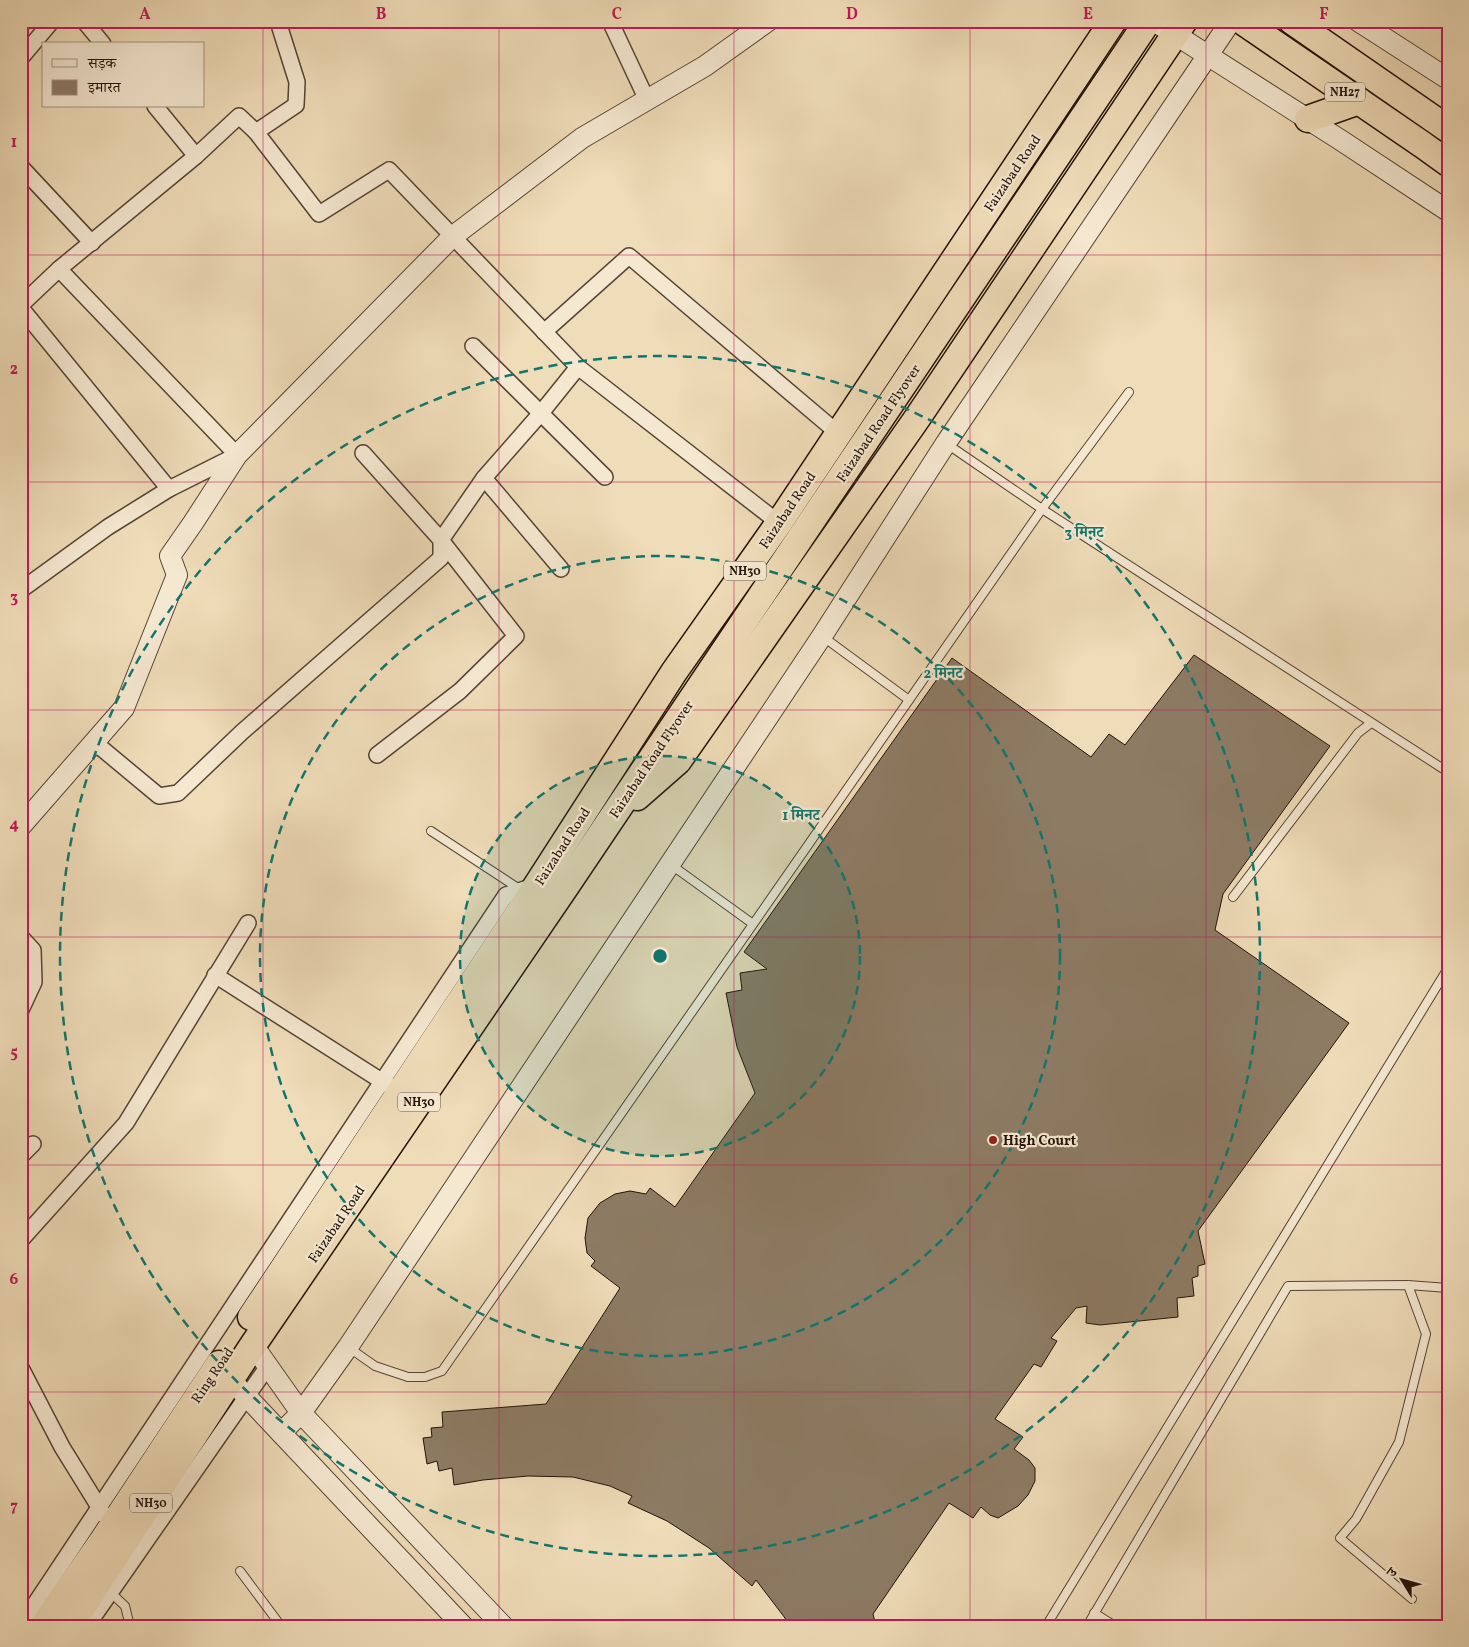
<svg xmlns="http://www.w3.org/2000/svg" width="1469" height="1647" font-family="Vollkorn,'Noto Serif Devanagari',serif">
  <rect width="100%" height="100%" fill="#efdcb8"/>
  <filter id="stains"><feTurbulence type="fractalNoise" baseFrequency=".004" numOctaves="4"/><feColorMatrix values="0 0 0 0 .2 0 0 0 0 .09 0 0 0 0 .02 0 0 0 .5 -.17"/></filter>
  <radialGradient id="worn" r=".72"><stop offset=".6" stop-color="#630" stop-opacity="0"/><stop offset="1" stop-color="#630" stop-opacity=".3"/></radialGradient>
  <!-- building -->
  <g fill="#8d7b64" stroke="#221208">
    <path d="M21 361 25 368 21 372Z"/>
    <path d="M1194 655 1330 746 1223 894 1215 930 1349 1023 1198 1231 1205 1264 1198 1266V1276L1192 1278 1194 1296 1177 1298 1178 1317 1100 1325 1086 1323 1087 1306 1076 1308 1051 1338 1057 1341 1041 1367 1034 1364 995 1419 1023 1437 1014 1449 1029 1460 1035 1468V1481L1028 1495 1018 1506 998 1518 990 1515 981 1507 973 1518 949 1503 873 1614 876 1626H788L785 1618 756 1580 752 1586 709 1548 667 1521 628 1503 632 1496 610 1486 573 1477 528 1476 483 1480 454 1485 452 1468 439 1471 437 1461 427 1464 423 1438 432 1437 431 1428 443 1427 442 1412 546 1404 620 1288 591 1266 595 1261 587 1253 585 1238 588 1218 600 1203 615 1194 630 1191 646 1194 650 1188 675 1207 755 1093 737 1047 726 993 742 990 740 973 767 969 744 952 952 658 1091 757 1109 734 1125 745Z"/>
  </g>
  <g fill="none" stroke-linecap="round" stroke-linejoin="round">
    <!-- service casing -->
    <g stroke="#554434" stroke-width="10">
      <g id="service">
        <path d="M947 444 1042 509 1448 772"/>
        <path d="M822 636 909 700"/>
        <path d="M431 831 521 890"/>
        <path d="M670 864 753 924"/>
        <path d="M1233 897 1358 733 1371 723"/>
        <path d="M1408 1285 1426 1334 1399 1442 1356 1519 1340 1538 1412 1599"/>
        <path d="M348 1347 375 1366 408 1377H425L442 1371 1042 509 1129 392"/>
        <path d="M240 1571 281 1626"/>
        <path d="M110 1592 125 1606 130 1626"/>
        <path d="M1094 1613 1115 1626"/>
        <path d="M1046 1626 1448 968"/>
        <path d="M1087 1626 1288 1286 1408 1285 1448 1288"/>
      </g>
    </g>
    <!-- minor casing -->
    <g stroke="#554434" stroke-width="18">
      <g id="minor">
        <path d="M84 21 103 44"/>
        <path d="M280 21V28L297 82 296 105 256 132 319 214 389 170 578 367 779 523"/>
        <path d="M610 21 647 100"/>
        <path d="M21 58 52 21"/>
        <path d="M155 106 196 156 239 116 256 132"/>
        <path d="M22 168 92 243"/>
        <path d="M21 305 59 269 196 156"/>
        <path d="M21 308 169 489"/>
        <path d="M544 332 629 256 839 434"/>
        <path d="M473 346 605 477"/>
        <path d="M484 478 561 569"/>
        <path d="M21 590 108 527 169 489 237 455 59 269"/>
        <path d="M94 742 159 796 178 793 242 732 441 558V540L363 453"/>
        <path d="M377 755 460 691 516 636 441 540 484 478 541 413 578 367"/>
        <path d="M21 937 33 950 34 982 21 1010"/>
        <path d="M215 975 391 1087"/>
        <path d="M21 1156 33 1144"/>
        <path d="M21 1240 126 1123 248 923"/>
        <path d="M21 1368 62 1447 104 1515"/>
        <path d="M21 1625 506 895 537 885"/>
        <path d="M87 1626 268 1366"/>
      </g>
    </g>
    <!-- tertiary casing -->
    <g stroke="#554434" stroke-width="22">
      <g id="tertiary">
        <path d="M1154 21 1342 141 1448 211"/>
        <path d="M1358 21 1448 79"/>
        <path d="M21 826 124 708 177 575 170 556 193 523 237 455 452 237 582 138 705 66 768 21"/>
        <path d="M253 1345 301 1413 503 1626"/>
        <path d="M231 1380 463 1626"/>
        <path d="M281 1433 301 1413 348 1347 822 636 946 443 1231 21"/>
      </g>
    </g>
    <!-- trunk casing -->
    <g stroke="#221208" stroke-width="29">
      <g id="trunk">
        <path d="M1242 21 1423 145 1448 163"/>
        <path d="M1292 21 1448 129"/>
        <path d="M1308 119 1359 101"/>
        <path d="M637 797 678 761 918 417 1184 21"/>
        <path d="M251 1317 537 885 674 672 779 523 1113 21"/>
        <path d="M43 1626 103 1540 219 1364"/>
        <path d="M70 1626 253 1345 564 889 1148 21"/>
      </g>
    </g>
    <!-- service -->
    <use href="#service" stroke="#f5e8d1" stroke-width="8"/>
    <!-- minor -->
    <use href="#minor" stroke="#f5e8d1" stroke-width="15"/>
    <!-- tertiary -->
    <use href="#tertiary" stroke="#f5e8d1" stroke-width="20"/>
    <!-- trunk -->
    <use href="#trunk" stroke="#efdcb8" stroke-width="26"/>
  </g>
  <!-- grid -->
  <path fill="none" stroke="#c2185b" stroke-width="1" stroke-opacity="0.55" d="M263 21V1626M499 21V1626M734 21V1626M970 21V1626M1206 21V1626M21 255H1448M21 482H1448M21 710H1448M21 937H1448M21 1165H1448M21 1392H1448"/>
  <!-- distance rings -->
  <circle cx="660" cy="956" r="200" fill="#0f766e" fill-opacity=".12"/>
  <g fill="none" stroke="#0f766e" stroke-width="2.5" stroke-dasharray="9 6">
    <circle cx="660" cy="956" r="200"/>
    <circle cx="660" cy="956" r="400"/>
    <circle cx="660" cy="956" r="600"/>
  </g>
  <!-- markers -->
  <circle fill="#8f2418" stroke="#f5e8d1" stroke-width="2" cx="993" cy="1140" r="5"/>
  <g text-anchor="middle" stroke-width="4.5" stroke-linejoin="round" paint-order="stroke">
    <!-- shield labels -->
    <g fill="#f5e8d1" stroke="#615244" stroke-width="1">
      <rect x="1325" y="82.5" width="40" height="19" rx="4"/>
      <rect x="724" y="561.5" width="42" height="19" rx="4"/>
      <rect x="398" y="1092.5" width="42" height="19" rx="4"/>
      <rect x="130" y="1493.5" width="42" height="19" rx="4"/>
    </g>
    <g font-size="12" font-weight="bold" fill="#221208">
      <text x="1345" y="96">NH27</text>
      <text x="745" y="575">NH30</text>
      <text x="419" y="1106">NH30</text>
      <text x="151" y="1507">NH30</text>
    </g>
    <!-- street labels -->
    <g font-size="14" fill="#221208" stroke="#f5e8d1">
      <text transform="translate(1012 173) rotate(-56)" y="5">Faizabad Road</text>
      <text transform="translate(878 423) rotate(-56)" y="5">Faizabad Road Flyover</text>
      <text transform="translate(787 510) rotate(-56)" y="5">Faizabad Road</text>
      <text transform="translate(651 759) rotate(-56)" y="5">Faizabad Road Flyover</text>
      <text transform="translate(562 846) rotate(-57)" y="5">Faizabad Road</text>
      <text transform="translate(336 1224) rotate(-56)" y="5">Faizabad Road</text>
      <text transform="translate(212 1375) rotate(-56)" y="5">Ring Road</text>
    </g>
    <!-- poi labels -->
    <g font-size="14" font-weight="bold" fill="#221208" stroke="#f5e8d1" text-anchor="start">
      <text x="1003" y="1145">High Court</text>
    </g>
  </g>
  <circle cx="660" cy="956" r="8" fill="#0f766e" stroke="#f5e8d1" stroke-width="2.5"/>
  <g font-size="15" text-anchor="middle" font-weight="bold" fill="#0f766e" stroke="#f5e8d1" stroke-width="4.5" stroke-linejoin="round" paint-order="stroke">
    <text x="1084" y="537">3 मिनट</text>
    <text x="943" y="678">2 मिनट</text>
    <text x="801" y="820">1 मिनट</text>
  </g>
  <!-- margin -->
  <rect width="1469" height="1647" fill="none" stroke="#efdcb8" stroke-width="55"/>
  <!-- legend -->
  <rect x="42" y="42" width="162" height="65" fill="#f5e8d1" stroke="#a19281"/>
  <rect x="52" y="59" width="25" height="8" fill="#f5e8d1" stroke="#a19281"/>
  <text x="88" y="68" font-size="15" fill="#221208">सड़क</text>
  <rect x="52" y="80" width="25" height="15" fill="#8d7b64" stroke="#a19281"/>
  <text x="88" y="92" font-size="15" fill="#221208">इमारत</text>
  <!-- north arrow -->
  <g transform="translate(1402 1580) rotate(307)" stroke="#f5e8d1" stroke-width="4" paint-order="stroke">
  <path d="M0-4L9 19L0 12L-9 19Z" fill="#221208"/>
  <text y="-8" font-size="14" font-weight="bold" text-anchor="middle" fill="#221208">उ</text>
  </g>
  <rect x="28" y="28" width="1414" height="1592" fill="none" stroke="#c2185b" stroke-width="2"/>
  <g font-size="16" text-anchor="middle" font-weight="bold" fill="#c2185b">
    <text x="145" y="19">A</text>
    <text x="381" y="19">B</text>
    <text x="617" y="19">C</text>
    <text x="852" y="19">D</text>
    <text x="1088" y="19">E</text>
    <text x="1324" y="19">F</text>
    <text x="14" y="147">1</text>
    <text x="14" y="374">2</text>
    <text x="14" y="602">3</text>
    <text x="14" y="829">4</text>
    <text x="14" y="1057">5</text>
    <text x="14" y="1284">6</text>
    <text x="14" y="1511">7</text>
  </g>
  <rect width="100%" height="100%" filter="url(#stains)"/>
  <rect width="100%" height="100%" fill="url(#worn)"/>
</svg>
